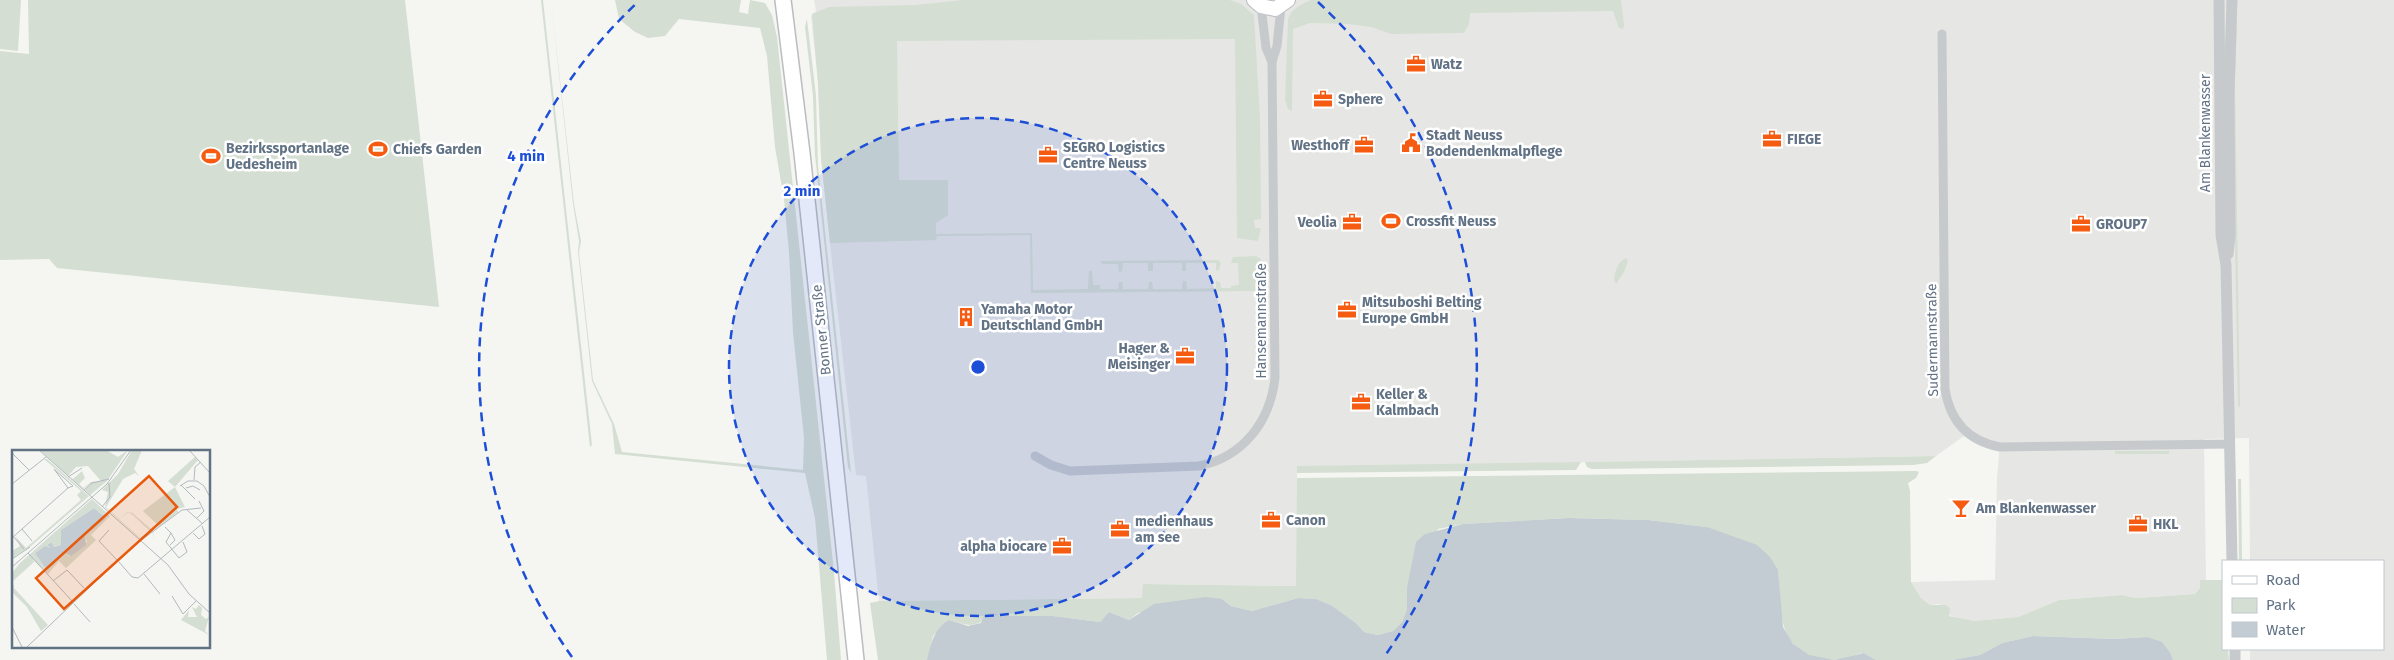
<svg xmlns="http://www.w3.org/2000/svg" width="2394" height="660" font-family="'Fira Sans',sans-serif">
  <rect width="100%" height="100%" fill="#f5f6f1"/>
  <!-- built -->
  <path fill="#e6e7e4" d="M814 0H2394V660H2250V649H2383V561H2250L2249 438 2204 439 2206 580H2200V588L2195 594 2136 598 2122 595 2059 600 2018 617 1974 621 1956 618 1949 615 1939 604 1930 605 1921 598 1911 582 1995 580 1997 478 2000 443 1993 442 1971 431 1936 456 1534 463 1297 473V586L1144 584 1143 598 879 601 866 476 856 475 830 243 821 158 818 83 811 16 816 11Z"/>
  <!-- green -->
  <g fill="#d5ded2">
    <path d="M0 0H21L18 51 0 49Z"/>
    <path d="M28 0H405L439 307 57 268 49 259 0 260V51L29 54Z"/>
    <path d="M541 0H543L592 445 590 447Z"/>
    <path d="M551 0 574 204 581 241 579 253 593 380 614 424 622 452 803 470 804 438 793 332 789 252 784 199 775 147 767 56 760 28 679 19 665 36 648 38 635 32 619 19 615 0H741L739 12 748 14 750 0 765 3 772 15 777 37 834 572 841 660H827L815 518 805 473 615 454 612 424 592 381 578 252 579 241 573 204Z"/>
    <path d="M963 0H1230L1241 4 1254 15 1260 119 1261 219 1254 220 1255 228H1261L1258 241 1237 238 1235 39 897 41 899 180H948V215L936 223V234L1032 233 1033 290 1088 289 1089 271H1092L1093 285H1100V289H1118L1119 282H1122L1123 289H1148L1149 282H1152L1153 289H1182L1183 281H1186L1187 289 1216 288V281L1220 282 1221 288H1231V286L1239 285 1238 263H1231L1233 257 1256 256 1261 259V291L1031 293 1030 235 937 236 936 240 830 243 821 158 818 83 812 14 829 7 915 5Z"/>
    <path d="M1311 0H1621L1624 25 1623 29 1619 28 1613 11 1470 13 1469 24 1464 33 1391 34 1371 27 1348 24 1310 23 1293 29 1292 111 1288 109 1285 101 1288 19C1291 8 1303 4 1311 0Z"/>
    <path d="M2237 18 2235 88 2240 406 2238 408 2232 88Z"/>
    <path d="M807 19 816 96 818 166 851 473 848 467 815 155 813 96 805 27Z"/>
    <path d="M1626 258 1628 261 1624 272 1616 284 1614 279C1615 271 1618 261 1626 258Z"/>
    <path d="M1218 260 1221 263 1219 270 1216 271V263H1186V271H1182V263H1153V271H1148V263H1123L1122 271 1119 272 1118 264H1102L1101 261Z"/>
    <rect x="2115" y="451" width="54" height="3"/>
    <path d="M1936 456 1927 463 1913 465 1592 469 1587 467 1585 462Z"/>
    <path d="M1581 462 1576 470 1297 473V466Z"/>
    <path d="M1916 471 1919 472 1916 478 1908 483 1910 491 1911 582 1921 598 1930 605H1946L1950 608 1949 616 1974 621 2018 617 2059 600 2122 595 2136 598 2195 594 2200 588V580H2223V649H2228L2229 660H2173L2171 654 2147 637 2115 639 2033 636 2002 643 1980 655 1951 660H1876L1864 653C1854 654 1843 660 1833 660 1776 657 1781 613 1778 570L1707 527 1648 520 1569 518 1463 524 1438 529 1407 588V609L1402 622 1393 631 1378 635 1364 632 1356 623 1331 605 1316 599 1298 598 1252 611 1231 606 1222 599 1138 613 1129 620 1109 612 1100 622 1053 616H1001L993 613C975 628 971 627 949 620L933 636 927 660H878L870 603 879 601 1142 598 1143 584 1296 586 1297 478Z"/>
    <path d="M2238 479H2241L2242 561H2239Z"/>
  </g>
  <!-- water -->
  <g fill="#c2ccd2">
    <path d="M1569 518 1648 520 1707 527 1757 545 1770 557 1778 570 1783 627 1793 644 1809 655 1834 660 1864 653 1876 660H927C931 643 934 629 949 620L968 626 981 623 984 616 993 613 1001 616H1053L1100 622 1109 612 1129 620 1154 604 1205 597 1222 599 1231 606 1252 611 1298 598 1316 599 1331 605 1356 623 1364 632 1378 635 1393 631 1402 622 1407 609V588L1416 542 1425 534 1463 524Z"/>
    <path d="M2033 636 2115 639 2147 637 2162 642 2171 654 2173 660H1951L1980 655 2002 643Z"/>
  </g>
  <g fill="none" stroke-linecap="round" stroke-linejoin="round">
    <!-- secondary casing -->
    <g stroke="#b8bdc2" stroke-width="16">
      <path id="secondary" d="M1254 0 1261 6 1275 9 1288 0"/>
    </g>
    <!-- primary casing -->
    <g stroke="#b9bcc0" stroke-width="18">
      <path id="primary" d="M783 0 802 153 856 660"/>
    </g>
    <!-- minor -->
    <g stroke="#c7cacd" stroke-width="9">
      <path d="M1261 6 1266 48 1272 62"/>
      <path d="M1942 34 1945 389C1950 421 1968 441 2000 447L2230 444"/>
      <path d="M1035 456 1051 465 1070 471 1199 466C1243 457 1270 422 1275 378L1272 62 1277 46 1281 7"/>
    </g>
    <!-- tertiary -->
    <g stroke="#c7cacd" stroke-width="11">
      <path d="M2219 0 2221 235 2226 265 2232 561"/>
      <path d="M2228 254 2230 235 2229 91 2232 0"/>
      <path d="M2235 649V660"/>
    </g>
    <!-- secondary -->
    <use href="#secondary" stroke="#fff" stroke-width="14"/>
    <!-- primary -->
    <use href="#primary" stroke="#fff" stroke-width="15"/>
  </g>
  <!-- distance rings -->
  <circle cx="978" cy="367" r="249" fill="#1d4ed8" fill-opacity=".12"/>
  <g fill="none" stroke="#1d4ed8" stroke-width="2.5" stroke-dasharray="9 6">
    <circle cx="978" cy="367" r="249"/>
    <path d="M572 657A499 499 0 0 1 638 2M1318 2A499 499 0 0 1 1384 657"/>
  </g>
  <!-- icons -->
  <defs>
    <g id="office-bare" transform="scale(1.5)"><path d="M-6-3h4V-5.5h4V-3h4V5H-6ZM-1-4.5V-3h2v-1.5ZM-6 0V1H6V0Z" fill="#f55b11" stroke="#fff" stroke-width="2.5" paint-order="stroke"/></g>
    <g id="civic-bare" transform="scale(1.5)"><path d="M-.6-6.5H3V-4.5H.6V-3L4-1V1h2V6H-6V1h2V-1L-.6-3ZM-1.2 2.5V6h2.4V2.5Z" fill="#f55b11" stroke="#fff" stroke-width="2.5" paint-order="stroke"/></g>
    <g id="stadium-bare" transform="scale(1.5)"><path d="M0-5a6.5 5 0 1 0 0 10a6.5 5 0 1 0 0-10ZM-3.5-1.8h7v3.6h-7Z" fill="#f55b11" stroke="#fff" stroke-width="2.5" paint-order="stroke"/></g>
    <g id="building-bare" transform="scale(1.5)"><path d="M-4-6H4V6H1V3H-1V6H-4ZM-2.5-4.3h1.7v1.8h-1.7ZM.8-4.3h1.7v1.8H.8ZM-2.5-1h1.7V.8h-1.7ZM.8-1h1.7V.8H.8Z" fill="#f55b11" stroke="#fff" stroke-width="2.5" paint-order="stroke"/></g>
    <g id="bar-bare" transform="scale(1.5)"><path d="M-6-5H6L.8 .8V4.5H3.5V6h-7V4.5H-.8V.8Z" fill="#f55b11" stroke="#fff" stroke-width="2.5" paint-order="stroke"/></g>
  </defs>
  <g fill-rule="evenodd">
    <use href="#office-bare" x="1416" y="64"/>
    <use href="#office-bare" x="1323" y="99"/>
    <use href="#office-bare" x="1772" y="139"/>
    <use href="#civic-bare" x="1411" y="143"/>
    <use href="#office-bare" x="1364" y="145"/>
    <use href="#stadium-bare" x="378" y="149"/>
    <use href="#office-bare" x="1048" y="155"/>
    <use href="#stadium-bare" x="211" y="156"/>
    <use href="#stadium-bare" x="1391" y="221"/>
    <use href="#office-bare" x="1352" y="222"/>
    <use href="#office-bare" x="2081" y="224"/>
    <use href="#office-bare" x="1347" y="310"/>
    <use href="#building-bare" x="966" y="317"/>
    <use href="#office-bare" x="1185" y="356"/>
    <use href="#office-bare" x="1361" y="402"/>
    <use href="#bar-bare" x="1961" y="508"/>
    <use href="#office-bare" x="1271" y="520"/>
    <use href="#office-bare" x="2138" y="524"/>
    <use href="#office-bare" x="1120" y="529"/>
    <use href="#office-bare" x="1062" y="546"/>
  </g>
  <g text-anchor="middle" stroke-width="5" stroke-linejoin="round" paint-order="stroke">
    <!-- poi labels -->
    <g font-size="14" font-weight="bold" fill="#617285" stroke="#fff" text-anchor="start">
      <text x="1431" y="69">Watz</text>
      <text x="1338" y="104">Sphere</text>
      <text x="1426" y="140">Stadt Neuss<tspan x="1426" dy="16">Bodendenkmalpflege</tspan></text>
      <text x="1787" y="144">FIEGE</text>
      <text x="1349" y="150" text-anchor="end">Westhoff</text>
      <text x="1063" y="152">SEGRO Logistics<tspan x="1063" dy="16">Centre Neuss</tspan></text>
      <text x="226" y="153">Bezirkssportanlage<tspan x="226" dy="16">Uedesheim</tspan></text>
      <text x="393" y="154">Chiefs Garden</text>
      <text x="1406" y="226">Crossfit Neuss</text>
      <text x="1337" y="227" text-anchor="end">Veolia</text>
      <text x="2096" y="229">GROUP7</text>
      <text x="1362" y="307">Mitsuboshi Belting<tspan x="1362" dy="16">Europe GmbH</tspan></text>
      <text x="981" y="314">Yamaha Motor<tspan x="981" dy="16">Deutschland GmbH</tspan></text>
      <text x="1170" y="353" text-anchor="end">Hager &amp;<tspan x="1170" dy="16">Meisinger</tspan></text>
      <text x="1376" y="399">Keller &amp;<tspan x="1376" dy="16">Kalmbach</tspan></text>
      <text x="1976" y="513">Am Blankenwasser</text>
      <text x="1286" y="525">Canon</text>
      <text x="1135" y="526">medienhaus<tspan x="1135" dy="16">am see</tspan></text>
      <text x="2153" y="529">HKL</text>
      <text x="1047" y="551" text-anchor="end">alpha biocare</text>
    </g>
    <!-- street labels -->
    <g font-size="14" fill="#617285" stroke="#fff">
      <text transform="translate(2205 133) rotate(-90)" y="5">Am Blankenwasser</text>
      <text transform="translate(1261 321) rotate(-90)" y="5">Hansemannstraße</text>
      <text transform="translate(821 330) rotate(-96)" y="5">Bonner Straße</text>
      <text transform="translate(1932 340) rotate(-91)" y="5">Sudermannstraße</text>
    </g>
  </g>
  <!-- overview -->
  <g transform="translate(12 450)">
    <rect width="198" height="198" fill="#f5f6f1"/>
    <path d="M28 0H94L106 7 116 0 95 31 78 45 73 40 79 33 71 39 58 27 61 29 70 21 73 28 67 34 71 38 79 32 89 31 76 16 64 17 56 26ZM120 0H130L122 19 127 26 123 23 111 29 94 57 107 69 117 62 120 64 118 61 141 81 147 76 131 61 163 37 156 31 183 7 186 10 163 37 173 57 165 59 166 62 141 82 142 89 140 81 129 90 93 57 96 42 90 40 106 24ZM116 62 121 65 139 82 128 88 107 69ZM32 9H35L77 46 19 96 0 108V101L8 96 3 86 14 98 69 50 65 45 69 41ZM80 49 98 66 79 85 84 90 54 118 47 111 36 124 20 109 22 112 1 131 2 138 36 175 29 181 15 157 0 142V123L8 113ZM82 58 94 68 73 86 75 92 57 106 52 103 44 110 23 103 30 98 39 99 35 95 38 92 42 97 49 95V80ZM187 155 190 158 189 165 194 169 197 167 193 181 197 185 169 170 177 160 176 167H185L180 157 184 159Z" fill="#d5ded2" fill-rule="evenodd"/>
    <path d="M82 58 94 68 73 86 74 95 59 106 52 103 37 118 33 117 23 103 33 96 39 98 35 95 39 92 42 97 49 95V80Z" fill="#c2ccd2"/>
    <path fill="none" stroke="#b1b9c0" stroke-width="1" d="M27 0 156 115 177 144 198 163M177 0 198 23M0 3 17 20M42 19 56 38 61 36M43 20 61 36M56 27 70 18M182 30 183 17 189 12M0 34 34 7M169 35 183 49M168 36 176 31H185L192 36 198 47M174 38 181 36 188 40M72 40 80 33 97 29M90 57 98 47 97 33M175 60 191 74M185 68 192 61 187 51M153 77 159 83 154 92 167 108 175 102 171 92M10 79 20 91M97 80 87 91 105 110M181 83 187 89 193 84 190 76M0 85 12 99M1 87 56 38M128 91 170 60 189 58M158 95 163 90 159 83M16 103 60 151M0 109 18 97M106 110 128 91M107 112 120 127 126 128 198 67M0 117 95 34 119 0M132 124 148 144M41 131 55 120 72 138M160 146 171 164 184 151M62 154 78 172M0 177 10 197M15 197 104 112"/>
    <path fill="#e8590c" fill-opacity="0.15" stroke="#e8590c" stroke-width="2.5" d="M137 26 165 57 52 159 24 128Z"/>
    <rect width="198" height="198" fill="none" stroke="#617285" stroke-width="2.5"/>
  </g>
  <circle cx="978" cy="367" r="8" fill="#1d4ed8" stroke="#fff" stroke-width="2.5"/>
  <g font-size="15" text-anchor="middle" font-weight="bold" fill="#1d4ed8" stroke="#fff" stroke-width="5" stroke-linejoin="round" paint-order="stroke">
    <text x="526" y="161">4 min</text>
    <text x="802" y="196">2 min</text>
  </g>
  <!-- legend -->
  <rect x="2222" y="560" width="162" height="90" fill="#ffffff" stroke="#c0c7ce"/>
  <rect x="2232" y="576" width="25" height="8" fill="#ffffff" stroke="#c0c7ce"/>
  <text x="2266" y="585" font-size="15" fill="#617285">Road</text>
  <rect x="2232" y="598" width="25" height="15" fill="#d5ded2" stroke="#c0c7ce"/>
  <text x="2266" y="610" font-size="15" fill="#617285">Park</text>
  <rect x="2232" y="622" width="25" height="15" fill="#c2ccd2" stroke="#c0c7ce"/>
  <text x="2266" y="635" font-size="15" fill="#617285">Water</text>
</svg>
